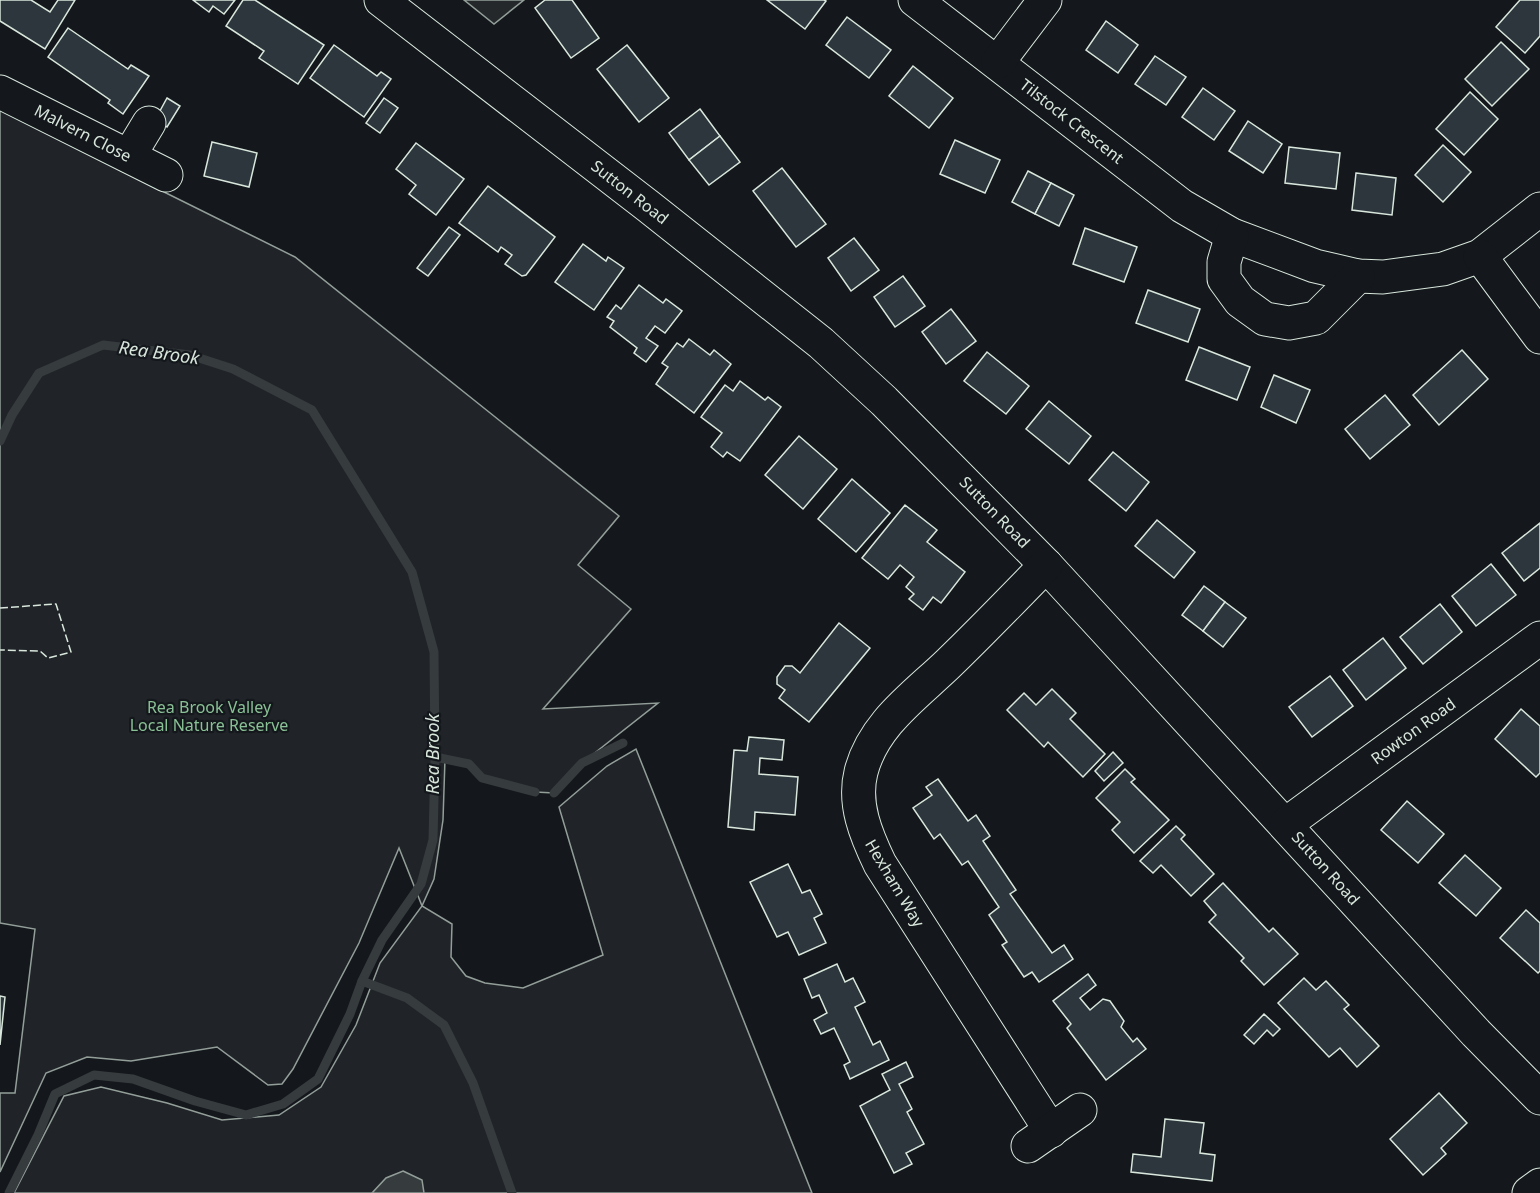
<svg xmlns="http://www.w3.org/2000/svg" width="1540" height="1193" font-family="'Noto Sans',sans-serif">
  <rect width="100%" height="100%" fill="#14181c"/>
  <!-- green -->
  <path fill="#202428" stroke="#939e99" stroke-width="1.5" d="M0 106 158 189 295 257 619 516 578 565 631 609 543 709 658 703 582 763 554 793 535 792 482 778 469 764 445 759 443 820 434 879 422 906 452 924 451 957 466 976 485 983 523 988 603 955 559 807 607 766 636 749 812 1193H14L64 1096 101 1087 167 1103 222 1120 279 1115 321 1087 356 1025 380 963 422 906 399 848 359 943 293 1069 282 1084 268 1085 217 1047 131 1061 87 1057 46 1073 0 1172V1093H15L35 929 0 923Z"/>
  <!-- parking -->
  <path fill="#24282b" stroke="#939e99" stroke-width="1.5" d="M464 0H524L494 24Z"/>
  <!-- water -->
  <path fill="#363b3e" stroke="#939e99" stroke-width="1.5" d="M403 1171 422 1180 424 1193H372L386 1178Z"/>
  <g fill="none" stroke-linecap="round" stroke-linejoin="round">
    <!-- stream -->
    <g stroke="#363b3e" stroke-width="9">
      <path d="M0 441 12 415 39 373 103 345 190 355 233 369 312 410 412 572 434 652 435 757 433 840 421 884 382 940 362 981 350 1014 318 1079 283 1104 246 1115 195 1101 133 1079 94 1075 55 1094 38 1135 9 1193"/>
      <path d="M435 757 469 764 482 778 535 792"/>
      <path d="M554 793 582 763 623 743"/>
      <path d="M362 981 407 998 444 1025 473 1083 512 1193"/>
    </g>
  </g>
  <!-- building -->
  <g fill="#2c363c" stroke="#d8e6dc" stroke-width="1.5">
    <path d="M0 0H31L50 12 58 0H75L45 49 0 21Z"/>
    <path d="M193 0H235L224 14 213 6 209 12Z"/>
    <path d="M243 0H255L324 45 298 84 259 58 264 51 226 26Z"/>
    <path d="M545 0H572L599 38 571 58 535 8Z"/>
    <path d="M767 0H824L826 1 805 29Z"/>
    <path d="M1520 0H1540V36L1525 53 1496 27Z"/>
    <path d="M847 17 891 50 869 78 826 45Z"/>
    <path d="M1106 21 1138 45 1118 73 1086 50Z"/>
    <path d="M68 28 128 69 131 65 149 76 123 114 108 103 110 100 48 57Z"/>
    <path d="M1501 42 1529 69 1492 106 1465 79Z"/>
    <path d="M334 45 377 76 381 72 391 79 364 117 310 78Z"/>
    <path d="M627 45 669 98 639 122 597 69Z"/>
    <path d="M1155 56 1186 77 1166 105 1135 84Z"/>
    <path d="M913 66 953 98 929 128 889 96Z"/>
    <path d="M1203 88 1235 111 1214 140 1182 117Z"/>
    <path d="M1470 92 1498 119 1464 155 1436 129Z"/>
    <path d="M167 98 180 106 167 127 155 120Z"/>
    <path d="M384 98 398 108 380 133 366 123Z"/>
    <path d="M700 109 720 136 689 160 669 133Z"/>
    <path d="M1248 121 1282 144 1263 173 1229 151Z"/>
    <path d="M720 136 740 162 709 185 689 160Z"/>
    <path d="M955 140 1000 160 985 193 940 174Z"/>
    <path d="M212 142 257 153 249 187 204 176Z"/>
    <path d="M416 143 464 179 436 215 409 194 416 185 396 169Z"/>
    <path d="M1443 145 1471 172 1443 202 1415 175Z"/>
    <path d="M1289 147 1340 153 1336 189 1285 183Z"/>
    <path d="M782 168 826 224 796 247 753 191Z"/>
    <path d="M1028 171 1051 183 1035 214 1012 202Z"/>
    <path d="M1356 173 1396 178 1392 215 1352 210Z"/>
    <path d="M1051 183 1074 195 1059 226 1035 214Z"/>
    <path d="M488 186 555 237 526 275 522 276 505 264 512 255 501 247 498 252 459 223Z"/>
    <path d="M449 227 460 235 428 276 417 268Z"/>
    <path d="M1085 228 1137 247 1124 282 1073 264Z"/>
    <path d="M854 238 879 270 851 291 828 258Z"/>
    <path d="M583 244 606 261 608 257 624 268 594 310 555 282Z"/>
    <path d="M903 276 925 306 895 327 874 297Z"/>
    <path d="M639 285 663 303 666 299 682 311 665 333 655 326 646 338 658 346 646 362 634 353 637 348 610 327 614 321 607 317 616 305 621 309Z"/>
    <path d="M1148 290 1200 309 1188 342 1136 323Z"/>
    <path d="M951 309 976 341 946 364 922 332Z"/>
    <path d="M689 339 710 355 714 350 731 364 694 413 656 384 668 367 662 363 677 343 683 347Z"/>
    <path d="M1199 347 1250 367 1237 400 1186 380Z"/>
    <path d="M1462 350 1488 379 1439 425 1413 395Z"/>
    <path d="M987 352 1029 386 1006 414 964 381Z"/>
    <path d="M1274 375 1310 390 1296 423 1261 407Z"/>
    <path d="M740 381 765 400 768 397 781 407 740 461 727 452 723 457 711 447 722 433 701 417 725 385 733 391Z"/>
    <path d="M1385 395 1410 425 1370 459 1345 429Z"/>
    <path d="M1049 401 1091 436 1069 464 1026 429Z"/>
    <path d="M799 436 837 469 803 509 765 475Z"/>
    <path d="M1113 452 1149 482 1126 511 1089 480Z"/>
    <path d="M852 479 890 513 856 552 818 519Z"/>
    <path d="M905 505 937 530 927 542 965 572 941 603 933 597 923 610 909 599 914 594 906 587 914 577 900 565 888 579 862 558Z"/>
    <path d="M1157 520 1195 552 1174 578 1135 546Z"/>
    <path d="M1540 523V568L1524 581 1502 553Z"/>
    <path d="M1491 564 1516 595 1476 626 1452 596Z"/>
    <path d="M1204 586 1225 602 1203 631 1182 615Z"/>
    <path d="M1225 602 1246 618 1223 647 1203 631Z"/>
    <path d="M1440 604 1462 632 1423 664 1400 637Z"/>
    <path d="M839 623 870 648 809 722 779 698 785 690 777 684V677L785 666H792L800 673Z"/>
    <path d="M1383 638 1406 668 1366 700 1343 670Z"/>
    <path d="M1330 676 1353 706 1312 737 1289 707Z"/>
    <path d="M1052 689 1076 713 1070 719 1105 754 1083 777 1048 742 1044 747 1007 710 1024 693 1036 705Z"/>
    <path d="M1521 709 1540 726V773L1536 777 1495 739Z"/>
    <path d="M749 737 784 740 782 760 760 758 759 774 798 777 795 815 755 812 754 830 728 827 734 750 747 751Z"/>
    <path d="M1113 752 1123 763 1104 781 1095 771Z"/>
    <path d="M1125 769 1135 779 1131 782 1169 820 1134 853 1112 830 1120 822 1096 798Z"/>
    <path d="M938 779 968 821 976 815 990 836 983 841 1016 890 1010 894 1052 953 1064 945 1073 959 1039 982 1032 972 1024 977 1002 945 1007 942 989 915 999 907 968 861 962 865 940 834 934 839 913 808 932 795 926 787Z"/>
    <path d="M1407 801 1444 834 1418 863 1381 830Z"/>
    <path d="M1176 826 1185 835 1181 839 1214 874 1191 896 1161 865 1153 873 1140 861Z"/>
    <path d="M1465 855 1501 888 1476 916 1439 883Z"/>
    <path d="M788 864 802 893 810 890 822 914 814 918 826 943 799 955 788 932 777 937 750 882Z"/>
    <path d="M1223 883 1269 932 1273 928 1298 954 1264 985 1241 961 1244 958 1209 922 1216 915 1204 901Z"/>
    <path d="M1526 910 1540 923V971L1538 973 1500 938Z"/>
    <path d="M837 964 845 982 853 978 865 1002 855 1007 873 1045 880 1041 889 1060 850 1079 844 1065 850 1062 834 1028 821 1034 814 1020 827 1013 819 995 812 998 804 979Z"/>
    <path d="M1088 974 1096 985 1080 998 1090 1010 1103 999 1110 1001 1124 1021 1121 1027 1133 1042 1137 1038 1146 1049 1106 1080 1067 1028 1071 1024 1053 1001Z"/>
    <path d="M1304 978 1316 990 1326 981 1349 1005 1344 1009 1379 1046 1357 1067 1340 1048 1329 1057 1278 1003Z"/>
    <path d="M0 996 5 997 0 1045Z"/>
    <path d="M1264 1014 1280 1029 1273 1036 1267 1030 1254 1044 1244 1035Z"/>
    <path d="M906 1062 913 1077 899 1084 912 1109 907 1112 924 1144 906 1153 912 1164 894 1173 860 1106 890 1090 882 1074Z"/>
    <path d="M1439 1093 1467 1123 1441 1148 1446 1154 1423 1175 1390 1139Z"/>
    <path d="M1165 1119 1204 1123 1200 1153 1215 1155 1212 1181 1131 1172 1133 1154 1161 1157Z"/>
  </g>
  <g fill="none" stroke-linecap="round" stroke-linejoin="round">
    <!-- minor casing -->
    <g stroke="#d8e6dc" stroke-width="35">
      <g id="minor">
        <path d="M381 0 648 206 821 343 884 401 1046 565 1476 1033 1540 1098"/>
        <path d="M915 0 1182 206 1232 235 1315 266 1358 276 1383 277 1443 269 1480 256 1540 209"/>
        <path d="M998 62 1045 0"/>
        <path d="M0 92 166 175"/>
        <path d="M129 156 149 123"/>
        <path d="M1232 235 1224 262V279L1240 301 1265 319 1289 323 1316 318 1358 276"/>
        <path d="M1480 256 1540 337"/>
        <path d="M1046 565C1014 598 982 631 949 663 916 695 873 724 861 772 853 804 866 835 880 864L1051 1131"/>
        <path d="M1286 824 1540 638"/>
        <path d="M1028 1146 1080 1110"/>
        <path d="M1529 1193 1540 1185"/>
      </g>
    </g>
    <!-- minor -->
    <use href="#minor" stroke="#14181c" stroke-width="33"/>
    <!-- fence -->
    <path stroke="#d8e6dc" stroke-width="1.5" stroke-dasharray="8 3" stroke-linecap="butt" d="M0 608 56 604 71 652 48 658 40 651 0 650"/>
  </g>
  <g text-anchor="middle" stroke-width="4.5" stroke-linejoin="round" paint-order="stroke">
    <!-- street labels -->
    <g font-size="16" fill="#d8e6dc" stroke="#14181c">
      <text transform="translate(1072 121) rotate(38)" y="6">Tilstock Crescent</text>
      <text transform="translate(83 133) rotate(27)" y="6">Malvern Close</text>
      <text transform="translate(630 192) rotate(38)" y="6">Sutton Road</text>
      <text transform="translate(995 512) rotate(46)" y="6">Sutton Road</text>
      <text transform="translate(1413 731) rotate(-36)" y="6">Rowton Road</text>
      <text transform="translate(1326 868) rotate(48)" y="6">Sutton Road</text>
      <text transform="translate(895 883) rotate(59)" y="6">Hexham Way</text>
    </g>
    <!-- park labels -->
    <g font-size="16" fill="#8ac095" stroke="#14181c">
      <text x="209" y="713">Rea Brook Valley<tspan x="209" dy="18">Local Nature Reserve</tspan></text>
    </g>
    <!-- water labels -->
    <g font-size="18" font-style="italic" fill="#d8e6dc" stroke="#14181c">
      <text transform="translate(159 353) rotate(8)" y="6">Rea Brook</text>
      <text transform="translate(433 754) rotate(-90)" y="6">Rea Brook</text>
    </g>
  </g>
</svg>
